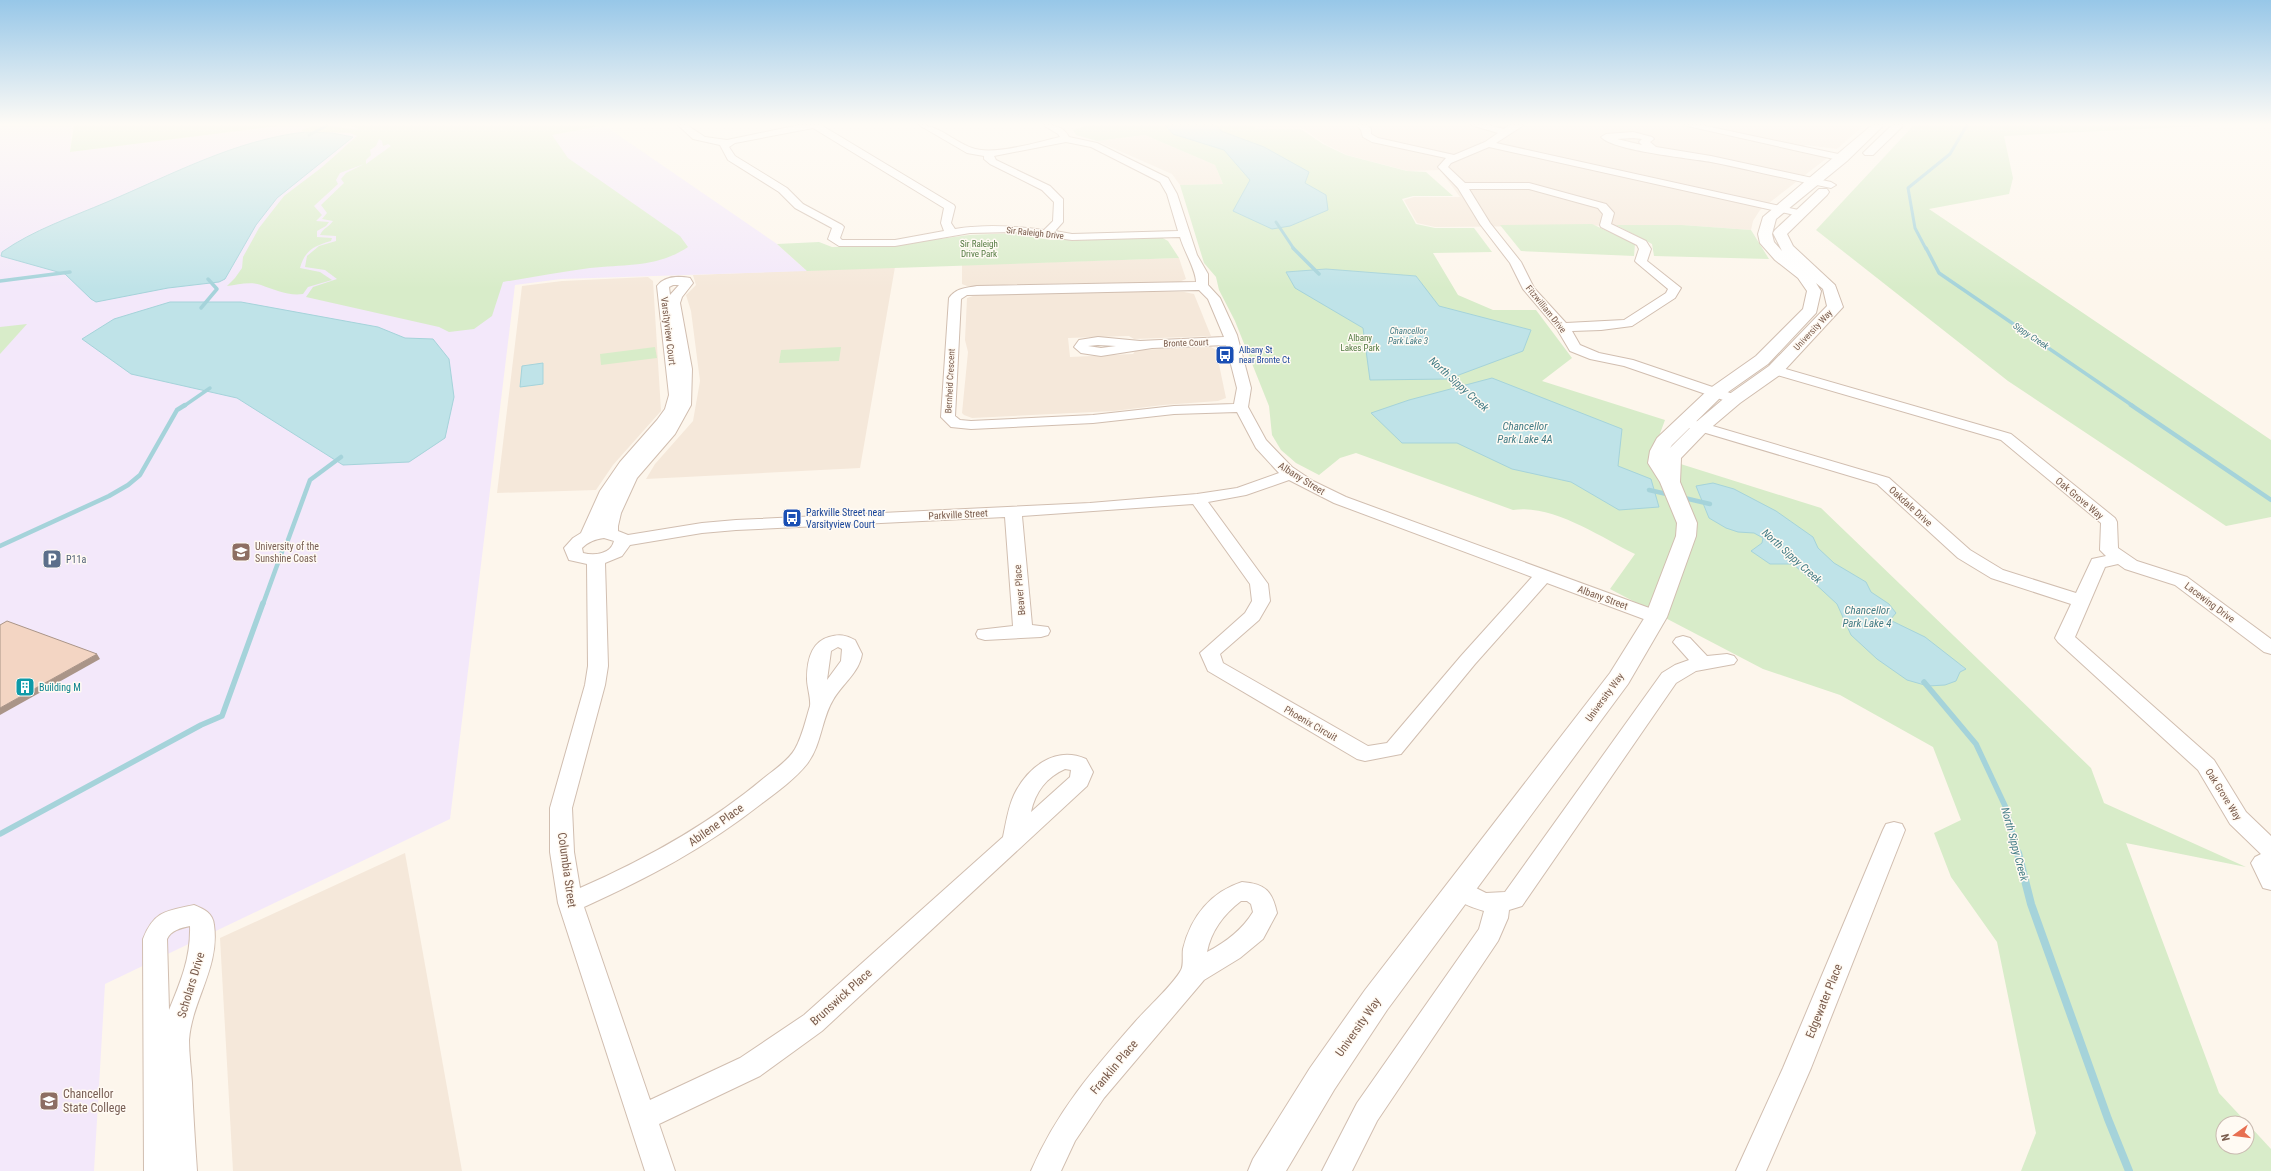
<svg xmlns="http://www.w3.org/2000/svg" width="2271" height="1171" font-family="'Roboto Condensed',sans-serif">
  <rect width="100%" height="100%" fill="#fdf6ec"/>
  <!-- residential -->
  <g fill="#f5e8da">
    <path d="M1254 125H1864L1837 149 1806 145 1800 150 1827 158 1760 210 1753 221 1751 230 1682 225 1435 227 1417 223 1404 200 1414 197H1460L1440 170 1408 171 1347 155 1325 144 1302 128 1258 129Z"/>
    <path d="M1145 135 1215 165 1223 184 1180 185 1172 174 1097 141Z"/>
    <path d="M1179 258 1186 279 1179 282 1138 284 1077 283 967 286 962 284V265Z"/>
    <path d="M895 267 860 468 646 479 655 464 693 421 700 381 691 311 686 295 696 285 693 275Z"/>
    <path d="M648 277 653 281 661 411 613 465 596 490 497 493 522 286 562 281Z"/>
    <path d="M1066 292H1184L1194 294 1211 336 1134 339 1129 336 1068 338 1070 357 1133 354 1136 350 1211 347 1216 350 1226 398 1218 401 1163 405 1114 411 972 418 964 415 962 413 968 352 965 340 967 298 976 295Z"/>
    <path d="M405 853 462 1171H233L220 938Z"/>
  </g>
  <!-- education -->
  <path fill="#f3e8fa" d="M0 125H72L70 152 285 125H341V127L370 128 412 157 605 126 777 244 807 271 561 279 515 285 450 819 105 984 94 1171H0Z"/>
  <!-- green -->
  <g fill="#d8ecc9" fill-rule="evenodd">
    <path d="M74 125H285L70 152Z"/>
    <path d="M321 125 361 130 348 125H605L552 135 568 158 680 236 688 247C656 268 627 264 590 268 561 272 532 277 503 282L492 316 474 329 449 332 439 327 306 297 313 287 337 279 325 270 305 267 307 256 319 246 336 241V236L320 235C323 228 329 227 333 221L322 219 327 213 321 205 344 183 341 179 346 173 364 164 340 173 336 180 338 184 314 206 322 215 316 221 329 222 326 226 317 231V237L332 238 331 241C314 246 305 250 300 268L320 272 332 280 308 287 303 294C288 296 275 290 261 285 249 281 238 285 227 286L235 278 242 268 243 257 259 228 284 196 321 168 357 136 350 133 301 131 306 128ZM379 139 382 141 383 146 388 144 391 146 366 164V160L371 155 370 150 376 146Z"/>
    <path d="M1088 125H1252L1257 129H1301L1323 144 1346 155 1407 171 1426 172 1453 196H1413L1402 199 1416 224 1435 228H1474L1492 252 1433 253 1458 295 1493 310H1536L1572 358 1542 381 1665 420 1652 455 1821 508 2091 768 2104 803 2246 867 2126 843 2219 1093 2247 1123H2223V1147H2247V1123L2271 1149V1171H2021L2036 1133 1997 942 1951 877 1934 833 1961 820 1933 747 1840 695 1763 669 1610 589 1635 554C1600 537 1553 504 1513 510L1356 453 1340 458 1319 475 1296 463 1281 450 1272 435 1269 406 1235 321 1219 290 1216 277 1204 263 1180 185 1223 184 1215 165 1145 135 1097 141 1076 135 1073 130Z"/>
    <path d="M1914 125H2222L2004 136 2013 178 2009 194 1929 209 2271 440V517L2226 526 2008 381 1816 230Z"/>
    <path d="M1592 224 1635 244 1634 256 1521 251 1500 225Z"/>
    <path d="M1616 225H1682L1751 230 1769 259 1654 256 1652 244Z"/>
    <path d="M1015 233 1050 240 1161 237 1168 241 1179 258 807 271 777 244 819 242 832 247 886 246 969 235Z"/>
    <path d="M27 324 0 354V327Z"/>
    <path d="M655 347 657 358 601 365 600 354Z"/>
    <path d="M841 347 839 361 779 363 781 350Z"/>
  </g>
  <!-- water -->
  <g fill="#bfe3e8" stroke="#a5d3da">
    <path d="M1165 125H1216L1221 131 1264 147 1309 172 1305 183 1326 195 1328 210 1290 226 1272 229 1233 211 1250 180 1224 150 1173 134Z"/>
    <path d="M305 132 332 133 353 137 277 198 256 225 225 279 219 282 168 288 96 302 91 299 65 274 1 256 2 252C33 230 72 217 107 202 171 175 235 140 305 132Z"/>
    <path d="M1326 269 1416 276 1439 306 1531 330 1523 351 1448 379 1370 380 1363 328 1295 288 1286 272Z"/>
    <path d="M170 302H241L378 327 405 338 433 339 449 359 454 397 445 438 409 462 343 465 237 398 131 374 82 339 114 319Z"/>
    <path d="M543 363V384L520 387 522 366Z"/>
    <path d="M1492 378 1622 429 1618 466 1651 479 1659 507 1619 510 1571 482 1512 469 1457 443H1402L1371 413 1409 400Z"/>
    <path d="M1713 483 1734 489 1776 511 1813 537 1818 548 1834 563 1866 582 1871 592 1889 604 1896 613 1890 620 1925 637 1966 669 1960 672 1956 681 1945 685 1928 686 1907 680 1877 659 1851 635 1837 604 1810 579 1793 564H1770L1751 551 1762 543 1763 538 1754 533 1738 532 1726 528 1709 518 1696 486Z"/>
  </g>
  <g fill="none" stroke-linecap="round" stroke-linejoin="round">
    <!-- stream-far4 -->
    <g stroke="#a5d3da" stroke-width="3">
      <path d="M309 135 328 125"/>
      <path d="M1276 222 1294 249"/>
      <path d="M1926 249 1915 228 1908 188 1950 154 1967 125"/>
    </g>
    <!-- stream-far3 -->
    <g stroke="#a5d3da" stroke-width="3.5">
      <path d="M1293 248 1319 274"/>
      <path d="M1926 248 1939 273 2133 406"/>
      <path d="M0 281 70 272"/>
      <path d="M201 308 217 289 208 279"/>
      <path d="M1446 374 1463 390"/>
      <path d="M184 406 210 388"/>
    </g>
    <!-- stream-far2 -->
    <g stroke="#a5d3da" stroke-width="4.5">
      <path d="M2131 405 2271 500"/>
      <path d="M1649 490 1671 495"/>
      <path d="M1680 497 1710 504"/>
      <path d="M288 540 310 480 341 457"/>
      <path d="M0 546 109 496 128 485 140 475 177 410 185 405"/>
      <path d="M263 604 283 549"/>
    </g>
    <!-- stream-far1 -->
    <g stroke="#a5d3da" stroke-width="5.5">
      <path d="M1924 682 1976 744 2006 808 2018 854"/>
      <path d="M0 834 201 725 222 716 263 603"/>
    </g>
    <!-- stream -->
    <path stroke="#a5d3da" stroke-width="8" d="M2018 853 2031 904 2108 1119 2129 1171"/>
    <!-- minor casing -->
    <g stroke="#d1beb0" stroke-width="2">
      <g id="minor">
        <path d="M678 125H687L705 137 727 140 799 125H821L954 205 955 207 951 223 955 229C985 224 1014 226 1044 230L1053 221 1054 202 1042 190 990 164 984 159V156L967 153 919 125C939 125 953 141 972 148 993 156 1038 142 1060 137L1058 134 1043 125C1054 125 1063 126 1069 137L1097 143 1168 178 1177 194 1197 255 1208 274V285L1220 298 1237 335 1251 388 1248 407 1266 440 1292 467 1313 481 1346 497 1663 613 1665 617 1663 621 1656 623 1649 621 1547 583 1475 664 1401 754 1365 761 1357 759 1208 671 1200 653 1245 613 1252 601 1250 584 1193 504 1022 516 1032 625 1048 627 1050 631 1048 635 1041 637 985 640 978 638 976 634 978 630 1013 626 1005 517 736 530 702 533 630 545 622 556 605 563 608 666 605 685 572 808 574 852 580 888C646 859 708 825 764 778 775 769 788 761 795 749 802 737 806 719 810 706 811 698 807 687 807 679 807 661 811 642 829 637 839 634 846 635 855 640L862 654C859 673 842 684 833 700 821 720 822 744 807 764 795 779 777 792 761 804 705 848 648 878 584 907L650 1100 740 1058 804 1015 1003 837C1006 823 1008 808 1014 795 1027 768 1055 745 1086 759L1093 772 1087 786 822 1031 760 1076 659 1124 675 1171H645L558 903 550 852V808L585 685 588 666 587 564 569 560 564 548 573 538 581 533 600 491 620 462 657 420 665 409 669 395 657 286C664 276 679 276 690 278L693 283 682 297 680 303 692 369 691 405 675 434 637 478 621 513 618 526V531L628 535 702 523 736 520 1090 503 1197 494 1237 488 1279 473 1256 448 1237 412 1174 414 1093 423 971 429 951 427 941 417 949 298C956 288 966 288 977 286L1196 282C1196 270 1184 251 1180 237L1072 240 1014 232 970 233 895 246H839L828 239 832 228 795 208 779 192 728 160 720 145 693 139ZM813 128 944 208 941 223 944 231 895 240H842L840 238 844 227 842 225 803 204 787 188 735 156 729 147 735 143ZM1066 142 1091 147 1160 182 1167 194 1178 231 1072 234 1055 231 1063 222V199L1050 186 996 160 994 156ZM673 285H679L670 295 669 287ZM1199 290 1208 299 1224 337 1140 341 1098 337 1079 340 1074 347 1081 353 1101 356 1152 348 1226 345 1237 388 1234 404 1174 406 1093 415 971 421 960 420 955 416 961 299 967 295ZM1098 345 1116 346 1101 348 1088 346ZM1289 480 1334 503 1532 577 1461 656 1387 743 1368 746 1223 663 1220 654 1259 620 1270 601 1268 584 1208 502 1246 495ZM604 538 614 541C611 554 595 556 583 553L582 548C588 542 595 539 604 538ZM838 647 842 649 841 661 827 680 831 651ZM1065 769 1071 770 1070 777 1031 812C1035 792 1047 777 1065 769Z"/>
        <path d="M1357 125H1367L1371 129V134L1378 138 1454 155 1485 142 1498 133 1471 125H1488L1504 129 1509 125H1524L1496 143 1803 211 1804 213 1799 216 1489 147 1451 163 1448 167 1465 183H1529L1606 204 1614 213 1611 224 1646 241 1651 249 1647 261 1681 288 1675 298 1632 326 1601 330 1572 331 1580 345 1599 353 1633 360 1739 396 1741 399 1739 402H1729L1624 366 1590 359 1570 351 1557 329 1523 289 1510 263 1480 224 1458 188 1438 167 1446 158 1372 142 1363 137 1361 130ZM1469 189H1529L1598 208 1603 214 1600 225 1601 227 1637 245 1639 249 1635 261 1637 263 1668 289 1666 293 1624 320 1566 323 1534 288 1521 262 1490 223Z"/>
        <path d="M1683 125H1701L1843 155 1848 158 1843 161Z"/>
        <path d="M1633 132 1652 137 1654 139 1650 142 1656 147 1711 156 1831 182 1836 185 1831 188C1791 180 1751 170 1711 162 1689 158 1614 151 1601 137L1606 134ZM1633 138 1642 139 1639 142 1642 145 1617 139Z"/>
        <path d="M1775 366 2011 434 2115 518 2117 522 2118 548 2137 561 2187 577 2271 639V654L2264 652 2175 585 2125 569 2118 564 2105 567 2075 637 2214 760 2246 812 2271 836V890L2263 888 2251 863 2255 857 2261 854 2230 824 2198 770 2058 642 2055 638 2071 604 1991 578 1958 558 1877 484 1679 425 1677 422 1679 419H1689L1889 478 1970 550 2003 570 2076 593 2092 559 2106 556 2100 550 2101 523 2001 440 1770 373 1768 370Z"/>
        <path d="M1683 636 1690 638 1707 656 1727 654 1734 656 1737 660 1734 664 1696 671 1676 683 1522 906 1509 910 1508 918 1498 941 1377 1121 1352 1171H1322L1357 1103 1479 929 1484 911C1471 907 1455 902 1448 889L1452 882 1460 880 1486 893 1505 892 1662 673 1675 665 1689 660 1673 642 1676 638Z"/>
        <path d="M1894 822 1902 824 1905 830 1811 1068 1766 1171H1736L1783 1068 1883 830 1886 824Z"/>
        <path d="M1242 882C1266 884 1272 891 1277 913L1263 939 1240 958 1204 980 1104 1098 1075 1141 1061 1171H1031C1057 1111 1092 1071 1135 1022 1147 1008 1173 985 1181 970 1184 965 1182 955 1183 949 1191 916 1211 892 1242 882ZM1241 901H1247L1251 904 1253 912C1242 930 1226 942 1207 952 1211 931 1224 914 1241 901Z"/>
        <path d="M194 905C204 909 213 913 214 925 220 967 192 1000 189 1040 189 1054 191 1069 192 1083 193 1112 195 1142 197 1171H144L143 939C154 911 166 911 194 905ZM190 926C191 957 181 981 169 1010L167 939C171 930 181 928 190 926Z"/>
      </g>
    </g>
    <!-- tertiary casing -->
    <g stroke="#d1beb0" stroke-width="2">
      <g id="tertiary">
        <path d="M1872 125H1884L1847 161 1776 219 1772 234 1774 242 1782 251 1773 233 1775 230 1819 189H1827L1829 192 1827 195 1787 234 1793 246 1835 285 1843 307 1781 374 1740 403 1707 431 1681 458 1680 482 1697 523 1696 536 1667 617 1628 684 1387 1010 1334 1090 1286 1171H1248L1253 1159 1310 1068 1365 990 1610 673 1645 617 1676 536 1677 523 1660 482 1648 463 1650 451 1657 438 1709 389 1756 356 1803 309 1807 291 1798 278 1775 260 1760 243 1758 234 1763 217ZM1816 283 1823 289 1827 306 1769 366 1728 395 1695 423 1670 448 1672 445 1721 397 1768 364 1816 313 1821 291Z"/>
        <path d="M1892 125H1904L1873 155H1865L1863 153 1865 151Z"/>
      </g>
    </g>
    <!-- minor -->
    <use href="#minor" fill="#fff" fill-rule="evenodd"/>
    <!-- tertiary -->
    <use href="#tertiary" fill="#fff" fill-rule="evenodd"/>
  </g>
  <!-- shaded-wall -->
  <path fill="#aa9588" d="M97 654 100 659 0 715V708Z"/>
  <!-- building -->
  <path fill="#f3d5c3" stroke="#aa9588" d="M7 621 97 654 0 708V625Z"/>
  <!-- sky -->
  <linearGradient id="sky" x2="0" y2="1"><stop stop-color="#97c7e8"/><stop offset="0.43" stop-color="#fefbf6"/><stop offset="1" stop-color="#fefbf6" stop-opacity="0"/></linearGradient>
  <rect width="2271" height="289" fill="url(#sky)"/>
  <!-- icons -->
  <defs>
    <g id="bus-square" transform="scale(1)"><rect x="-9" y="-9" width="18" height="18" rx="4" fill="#1a4fb4" stroke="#fffaf3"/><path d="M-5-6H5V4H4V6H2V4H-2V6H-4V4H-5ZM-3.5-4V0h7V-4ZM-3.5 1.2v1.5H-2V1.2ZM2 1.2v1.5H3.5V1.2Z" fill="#fff"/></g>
    <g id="university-square" transform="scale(1)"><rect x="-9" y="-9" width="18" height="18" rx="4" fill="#8d6e63" stroke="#fffaf3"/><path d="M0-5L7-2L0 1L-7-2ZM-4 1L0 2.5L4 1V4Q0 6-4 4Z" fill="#fff"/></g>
    <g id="parking-square" transform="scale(1)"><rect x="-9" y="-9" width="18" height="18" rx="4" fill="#5c6f8a" stroke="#fffaf3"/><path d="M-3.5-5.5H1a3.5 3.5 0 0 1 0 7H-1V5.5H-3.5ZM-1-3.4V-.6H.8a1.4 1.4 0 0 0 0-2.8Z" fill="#fff"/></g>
    <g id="building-square" transform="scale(1)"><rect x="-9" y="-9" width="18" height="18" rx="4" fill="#0f9aa8" stroke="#fffaf3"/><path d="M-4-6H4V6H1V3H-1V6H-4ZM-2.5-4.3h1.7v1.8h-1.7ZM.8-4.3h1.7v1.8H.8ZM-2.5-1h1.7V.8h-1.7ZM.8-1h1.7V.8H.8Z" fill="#fff"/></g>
    <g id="school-square" transform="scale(1)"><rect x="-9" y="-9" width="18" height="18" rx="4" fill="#8d6e63" stroke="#fffaf3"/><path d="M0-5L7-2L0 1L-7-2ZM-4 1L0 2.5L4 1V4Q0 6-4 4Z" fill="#fff"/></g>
  </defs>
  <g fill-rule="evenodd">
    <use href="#bus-square" x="1225" y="355"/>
    <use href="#bus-square" x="792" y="518"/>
    <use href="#university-square" x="241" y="552"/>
    <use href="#parking-square" x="52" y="559"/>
    <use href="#building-square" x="25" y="687"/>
    <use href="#school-square" x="49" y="1101"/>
  </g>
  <g text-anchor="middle" stroke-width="3" stroke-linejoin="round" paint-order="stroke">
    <!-- far-street labels -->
    <g font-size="9" fill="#7a5c4d" stroke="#fffaf3">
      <text transform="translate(1035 233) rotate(6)" y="3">Sir Raleigh Drive</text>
      <text transform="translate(1546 309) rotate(51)" y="3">Fitzwilliam Drive</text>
      <text transform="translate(1813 330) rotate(-47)" y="3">University Way</text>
      <text transform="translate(1186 343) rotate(-2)" y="3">Bronte Court</text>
      <text transform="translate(950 381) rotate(-87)" y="3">Bernheid Crescent</text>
    </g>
    <!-- far-park labels -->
    <g font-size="9" fill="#537a41" stroke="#fffaf3">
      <text x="979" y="247">Sir Raleigh<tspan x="979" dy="10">Drive Park</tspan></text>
      <text x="1360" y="341">Albany<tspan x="1360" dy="10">Lakes Park</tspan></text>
    </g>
    <!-- far-water labels -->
    <g font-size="9" font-style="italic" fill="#437c86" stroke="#fffaf3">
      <text x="1408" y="334">Chancellor<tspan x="1408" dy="10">Park Lake 3</tspan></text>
      <text transform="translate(2031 336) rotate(34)" y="3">Sippy Creek</text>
    </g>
    <!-- far-transit labels -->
    <g font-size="9" fill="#164399" stroke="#fffaf3" text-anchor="start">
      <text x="1239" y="353">Albany St<tspan x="1239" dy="10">near Bronte Ct</tspan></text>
    </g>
    <!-- street labels -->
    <g font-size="10" fill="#7a5c4d" stroke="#fffaf3">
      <text transform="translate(669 331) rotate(83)" y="4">Varsityview Court</text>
      <text transform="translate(1302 478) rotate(32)" y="4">Albany Street</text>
      <text transform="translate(2080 498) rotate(40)" y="4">Oak Grove Way</text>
      <text transform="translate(1911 506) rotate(42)" y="4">Oakdale Drive</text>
      <text transform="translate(958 514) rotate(-3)" y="4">Parkville Street</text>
      <text transform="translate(1019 590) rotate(-95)" y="4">Beaver Place</text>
      <text transform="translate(1603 597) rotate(20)" y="4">Albany Street</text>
      <text transform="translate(2210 602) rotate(37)" y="4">Lacewing Drive</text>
      <text transform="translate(1604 697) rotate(-54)" y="4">University Way</text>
      <text transform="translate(1311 723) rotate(30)" y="4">Phoenix Circuit</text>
      <text transform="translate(2224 794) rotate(58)" y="4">Oak Grove Way</text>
    </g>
    <!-- transit labels -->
    <g font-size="10" fill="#164399" stroke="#fffaf3" text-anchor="start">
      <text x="806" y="516">Parkville Street near<tspan x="806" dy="12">Varsityview Court</tspan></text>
    </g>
    <!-- education labels -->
    <g font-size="10" fill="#785e54" stroke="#fffaf3" text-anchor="start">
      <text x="255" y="550">University of the<tspan x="255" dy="12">Sunshine Coast</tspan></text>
    </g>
    <!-- service labels -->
    <g font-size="10" fill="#4e5e75" stroke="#fffaf3" text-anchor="start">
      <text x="66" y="563">P11a</text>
    </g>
    <!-- culture labels -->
    <g font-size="10" fill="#0d838f" stroke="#fffaf3" text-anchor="start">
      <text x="39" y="691">Building M</text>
    </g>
    <!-- water labels -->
    <g font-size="11" font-style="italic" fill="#437c86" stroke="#fffaf3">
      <text transform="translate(1459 384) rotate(42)" y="4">North Sippy Creek</text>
      <text x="1525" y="430">Chancellor<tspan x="1525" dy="13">Park Lake 4A</tspan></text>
      <text transform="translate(1792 556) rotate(42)" y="4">North Sippy Creek</text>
      <text x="1867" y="614">Chancellor<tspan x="1867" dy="13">Park Lake 4</tspan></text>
      <text transform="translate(2015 844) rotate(75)" y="4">North Sippy Creek</text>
    </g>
    <!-- near-street labels -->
    <g font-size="12" fill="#7a5c4d" stroke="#fffaf3">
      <text transform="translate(716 825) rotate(-35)" y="4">Abilene Place</text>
      <text transform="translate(567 870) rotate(82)" y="4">Columbia Street</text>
      <text transform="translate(191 985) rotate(-73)" y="4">Scholars Drive</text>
      <text transform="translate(841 997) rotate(-42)" y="4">Brunswick Place</text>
      <text transform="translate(1824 1001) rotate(-68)" y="4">Edgewater Place</text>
      <text transform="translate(1358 1027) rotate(-55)" y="4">University Way</text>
      <text transform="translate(1114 1067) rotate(-50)" y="4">Franklin Place</text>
    </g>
    <!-- near-education labels -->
    <g font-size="12" fill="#785e54" stroke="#fffaf3" text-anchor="start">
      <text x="63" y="1098">Chancellor<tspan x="63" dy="14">State College</tspan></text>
    </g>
  </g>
  <!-- north arrow -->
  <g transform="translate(2235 1135) rotate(256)"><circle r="19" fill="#fffaf3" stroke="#cabbb1"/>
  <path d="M0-3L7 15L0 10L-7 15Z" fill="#e76f51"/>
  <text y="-6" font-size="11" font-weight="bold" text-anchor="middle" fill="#7a5c4d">N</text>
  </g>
</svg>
